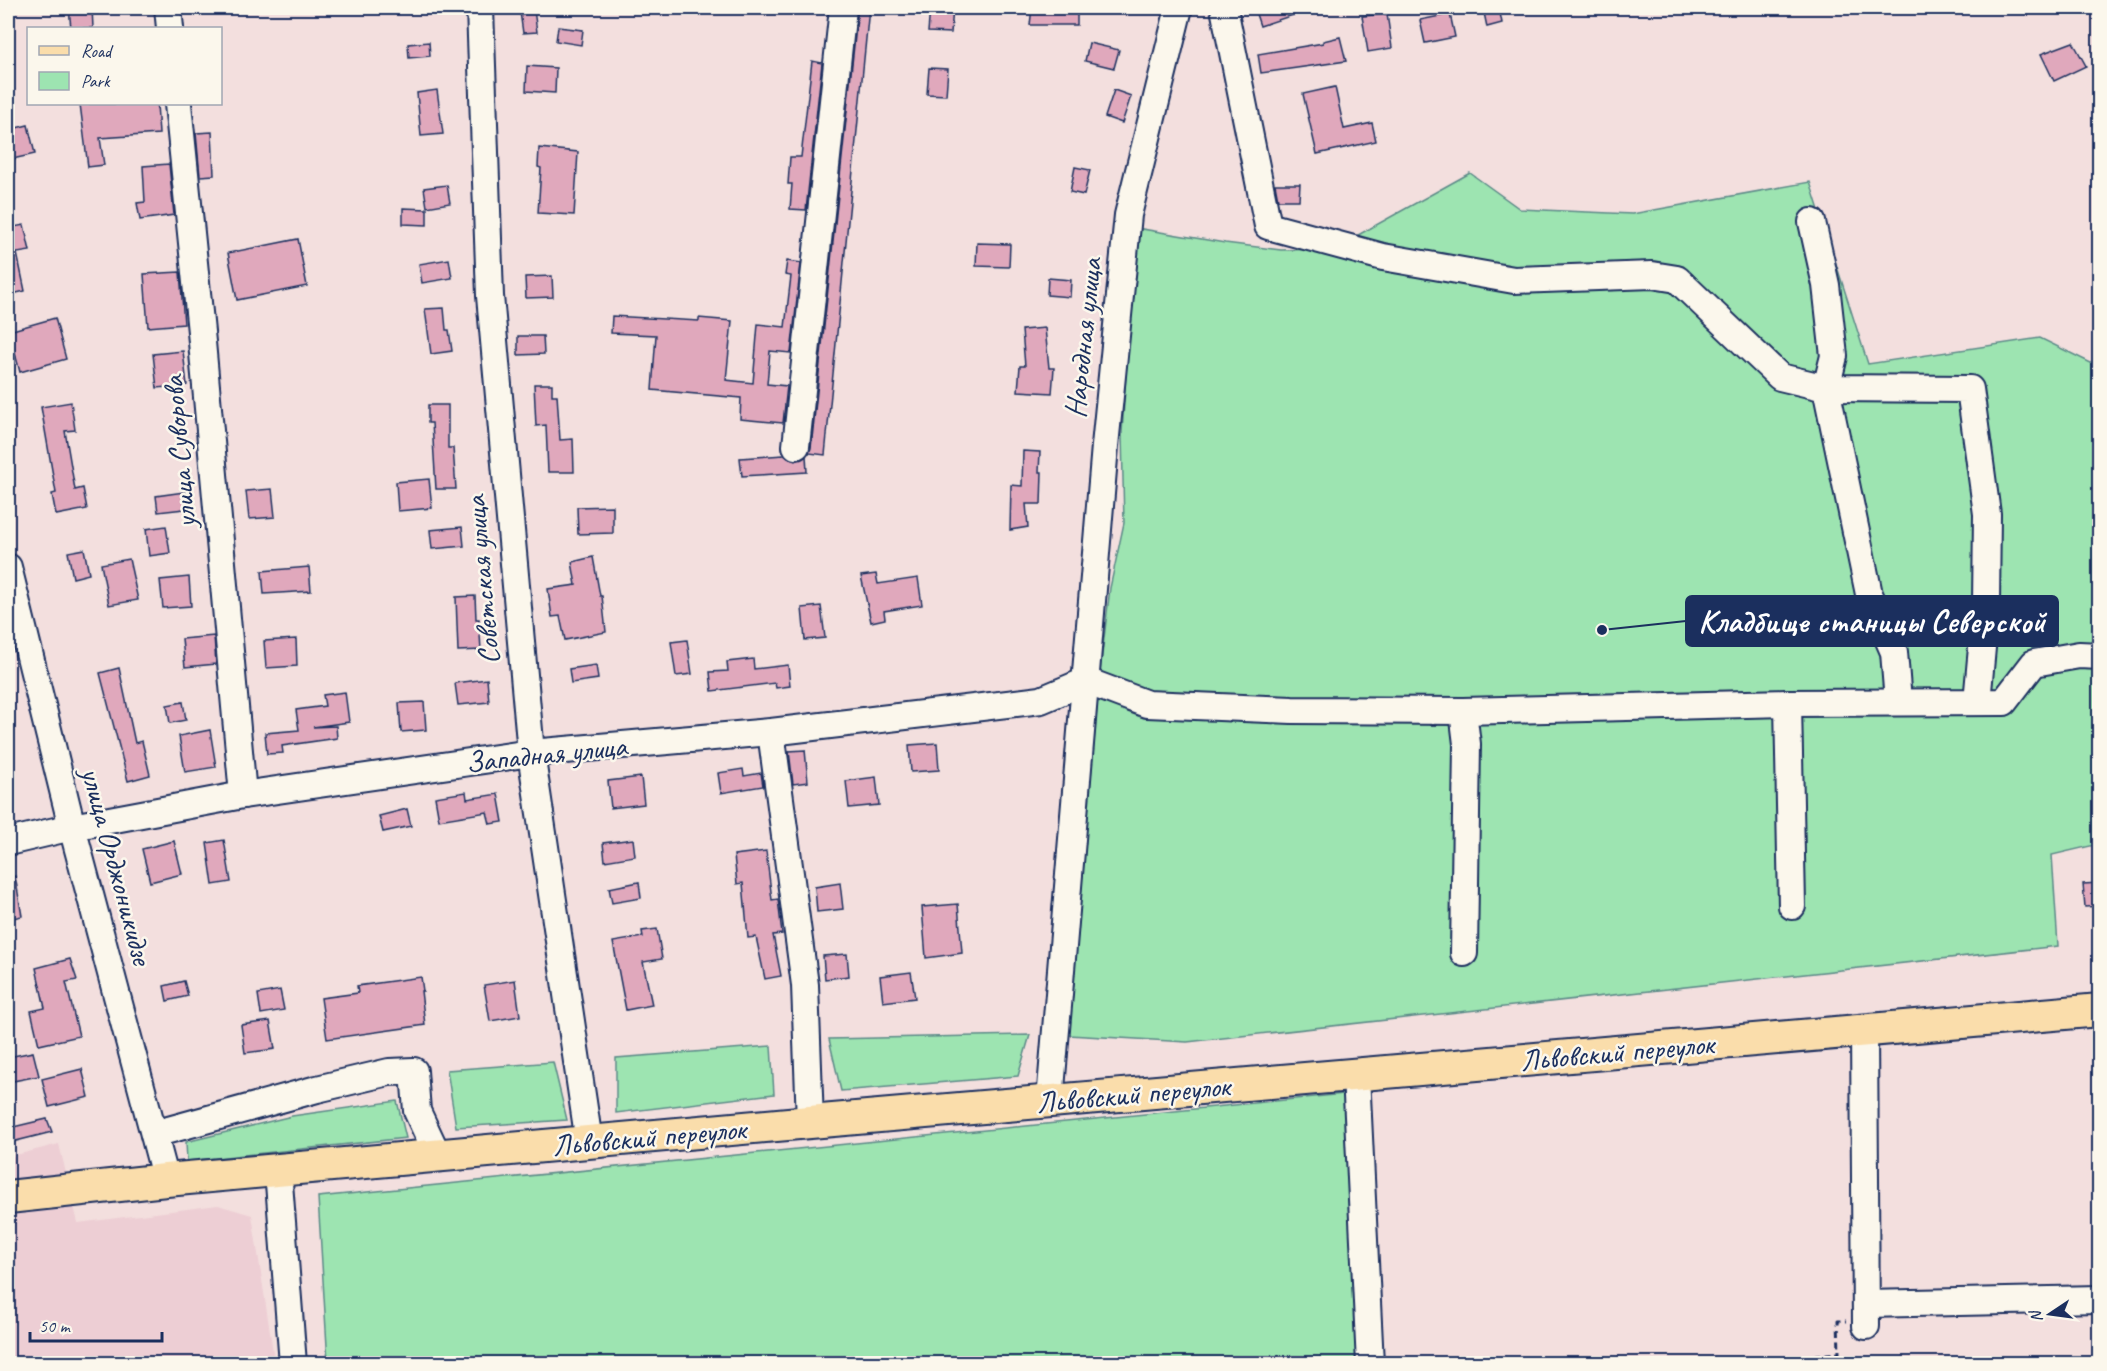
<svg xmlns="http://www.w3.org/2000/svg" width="2107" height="1371" font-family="Caveat,sans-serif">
  <rect width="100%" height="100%" fill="#f3dfde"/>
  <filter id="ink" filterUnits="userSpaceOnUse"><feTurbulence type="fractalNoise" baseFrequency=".0167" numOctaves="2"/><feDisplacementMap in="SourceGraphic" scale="12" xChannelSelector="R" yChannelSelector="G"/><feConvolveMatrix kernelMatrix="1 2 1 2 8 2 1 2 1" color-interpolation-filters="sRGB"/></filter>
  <g filter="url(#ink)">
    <!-- built -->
    <path fill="#edced4" d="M59 1144 78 1223 218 1205 252 1215 274 1358 204 1364H8V1157Z"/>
    <!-- green -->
    <g fill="#9de4b1" stroke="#5c8a88" stroke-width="1.5">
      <path d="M1470 173 1520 209 1632 214 1810 182 1868 364 2040 338 2099 367V844L2052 855 2058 946 1187 1042 1069 1035 1100 672 1110 588 1124 523 1122 433 1136 228 1225 243 1281 250 1333 249Z"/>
      <path d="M1030 1035 1018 1076 841 1091 829 1039Z"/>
      <path d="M771 1046 774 1094 616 1113V1058Z"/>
      <path d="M553 1062 567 1120 456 1127 447 1070Z"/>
      <path d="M1344 1094 1358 1363H328L318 1197Z"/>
      <path d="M397 1101 406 1138 187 1161 186 1142 292 1116Z"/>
    </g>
    <!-- building -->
    <g fill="#e0a8bc" stroke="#1b2f5e" stroke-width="1.5">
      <path d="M69 8H92L93 28H71Z"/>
      <path d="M858 8H869L825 455 809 453 811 448Z"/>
      <path d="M930 8H953L951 33 928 32Z"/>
      <path d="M1032 8H1077V25H1030Z"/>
      <path d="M1254 8H1307L1308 10 1260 26Z"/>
      <path d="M1483 8H1499L1502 23 1487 27Z"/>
      <path d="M534 10 537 32 523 33 520 12Z"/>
      <path d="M1387 14 1392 48 1368 52 1362 16Z"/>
      <path d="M1450 14 1455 37 1425 43 1420 20Z"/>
      <path d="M558 27 583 30 581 45 556 41Z"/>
      <path d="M1340 37 1346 61 1261 73 1258 54 1323 43V41Z"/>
      <path d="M429 42 430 56 409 58 408 44Z"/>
      <path d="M2073 42 2086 66 2054 81 2041 54Z"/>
      <path d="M1089 43 1119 50 1114 68 1085 61Z"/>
      <path d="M812 61 822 63 806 210 790 209 792 184H788L790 157H801Z"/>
      <path d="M527 66 556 68 555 93 526 91Z"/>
      <path d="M929 68 948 69 946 95 927 94Z"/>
      <path d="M1335 87 1344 129 1372 123 1376 141 1317 154 1303 94Z"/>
      <path d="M437 90 443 134 421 136 417 93Z"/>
      <path d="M1114 90 1131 96 1122 123 1105 117Z"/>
      <path d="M80 104H157L159 134 100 138 104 165 88 167Z"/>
      <path d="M28 125 35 154 8 160V130Z"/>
      <path d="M212 132 214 175 200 176 196 133Z"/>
      <path d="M539 148 578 152 574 215 538 213 541 168 538 167Z"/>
      <path d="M169 164 174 215 140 220 137 203 145 202 143 166Z"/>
      <path d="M1075 167 1090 170 1084 195 1070 192Z"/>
      <path d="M1275 184H1300L1299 200H1278Z"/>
      <path d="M447 185 450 203 427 207 424 188Z"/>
      <path d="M403 208 427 209V225L403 224Z"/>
      <path d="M24 225 30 251 17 253 25 291 8 295V228Z"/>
      <path d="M298 239 307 286 237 300 228 253Z"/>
      <path d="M977 243 1010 244 1009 267 976 266Z"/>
      <path d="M449 259 452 278 422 283 419 264Z"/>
      <path d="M787 261 801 263 791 353 770 351 767 384 787 386 783 423 740 419 741 398 652 390 656 335 611 333 612 316 699 321V318L732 321 726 380 753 383 758 324 785 327 791 276 785 275Z"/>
      <path d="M180 272 184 324 148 327 144 274Z"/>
      <path d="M552 276 553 297 526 298 525 277Z"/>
      <path d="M1048 278 1071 280 1070 297 1047 295Z"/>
      <path d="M444 308 446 330H449L452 351 431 354 425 309Z"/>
      <path d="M55 318 66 359 20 372 9 331Z"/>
      <path d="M1045 328 1049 368H1054L1052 393 1018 391 1020 366H1025L1022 330Z"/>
      <path d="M518 336H543L544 354 518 355Z"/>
      <path d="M183 351 187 385 157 388 153 354Z"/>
      <path d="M534 384H552V395H557L560 440 573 439 574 472H548L546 425 536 426Z"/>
      <path d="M71 402 75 430 65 431 75 490 83 488 87 509 56 515 52 494 56 493 41 407Z"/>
      <path d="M428 405H448V448H453L456 489H436L432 423H428Z"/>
      <path d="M1023 451 1040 452 1039 472H1042L1041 504H1026L1028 527 1010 530 1011 485 1022 486Z"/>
      <path d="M784 455 788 458 795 461 806 456 807 472 742 476 740 458Z"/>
      <path d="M429 479 432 508 398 511 396 482Z"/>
      <path d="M272 489 275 517 249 519 246 491Z"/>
      <path d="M191 491 193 508 158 512 156 496Z"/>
      <path d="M613 506V533L578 534 577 507Z"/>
      <path d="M166 526 170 553 149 556 146 529Z"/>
      <path d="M462 527 464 546 432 549 430 530Z"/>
      <path d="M84 549 89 574 73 578 68 552Z"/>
      <path d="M593 557 600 596H602L606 632 565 640 560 616 552 617 548 589 576 585 572 562Z"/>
      <path d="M129 559 138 600 109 605 101 564Z"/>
      <path d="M309 567 311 591 264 594 262 571Z"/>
      <path d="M876 574 878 584 918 578 922 605 884 611 885 619 871 622 861 576Z"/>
      <path d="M189 577 191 606 163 608 160 580Z"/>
      <path d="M475 596 476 619H479L481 650 458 651 456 597Z"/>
      <path d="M821 606 825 638 805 640 802 608Z"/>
      <path d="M214 636 216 664 185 667 182 639Z"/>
      <path d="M296 639 297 666 266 668 264 641Z"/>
      <path d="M687 640 692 674 676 676 671 642Z"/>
      <path d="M753 659 754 669 788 665 790 686 776 688 775 683 712 691 710 672 728 671 727 662Z"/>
      <path d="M596 665 598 679 571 683 569 669Z"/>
      <path d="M119 668 135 743 142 741 150 775 128 781 100 673Z"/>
      <path d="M487 679 489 702 458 705 455 683Z"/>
      <path d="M345 692 349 722 313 727 336 726 337 738 282 746 283 753 267 754 265 733 299 730 296 710 325 706 323 695Z"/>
      <path d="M183 702 186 720 170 723 167 705Z"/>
      <path d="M424 702 426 730 401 732 399 703Z"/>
      <path d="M210 730 216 767 185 772 179 736Z"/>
      <path d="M937 743 939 770 911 772 909 745Z"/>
      <path d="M805 750 808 782 793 784 789 751Z"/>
      <path d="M743 769 744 776 761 773 763 786 721 793 718 773Z"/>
      <path d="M641 777 644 804 611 808 608 781Z"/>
      <path d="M876 777 879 805 849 808 846 781Z"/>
      <path d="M466 792 467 799 498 794 503 822 490 824 487 812 439 820 435 797Z"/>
      <path d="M407 809 411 826 383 832 379 816Z"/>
      <path d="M633 839 635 856 605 861 603 843Z"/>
      <path d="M224 840 231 882 213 885 207 843Z"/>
      <path d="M174 841 182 874 150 882 142 849Z"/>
      <path d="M766 851 772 900 778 899 782 934 773 935 781 976 765 979 756 937 748 938 743 883 737 884 734 855Z"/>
      <path d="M15 876 22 916 8 919V877Z"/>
      <path d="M639 882 641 898 612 903 609 888Z"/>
      <path d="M840 883 843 909 817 912 815 887Z"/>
      <path d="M2100 883V906L2085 907 2083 884Z"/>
      <path d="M958 904 962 953 926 958 922 907Z"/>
      <path d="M657 929 662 959 643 962 652 1005 626 1010 613 942 643 937 642 931Z"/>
      <path d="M847 954 849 976 825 979 823 956Z"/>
      <path d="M70 959 77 980 66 982 79 1036 39 1045 31 1011 45 1008 36 968Z"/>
      <path d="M911 972 915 998 883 1002 880 976Z"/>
      <path d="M421 977 423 991H421L425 1025 327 1039 321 998 358 993 357 986Z"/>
      <path d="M515 980 520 1016 490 1021 484 985Z"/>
      <path d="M184 981 188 996 167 1001 164 986Z"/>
      <path d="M280 990 284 1010 261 1014 258 994Z"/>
      <path d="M270 1021 275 1049 245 1053 241 1025Z"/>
      <path d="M33 1052 39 1076 8 1082V1057Z"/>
      <path d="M82 1069 89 1097 49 1107 42 1079Z"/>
      <path d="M47 1119 52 1132 12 1142 9 1128Z"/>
    </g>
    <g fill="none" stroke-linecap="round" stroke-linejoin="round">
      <!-- minor casing -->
      <g stroke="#1b2f5e" stroke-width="30">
        <g id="minor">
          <path d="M168 8 170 28"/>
          <path d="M480 8 490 296 531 753 589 1142"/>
          <path d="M1224 8 1268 226 1383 257 1514 280 1652 275 1677 279 1780 377 1826 388 1970 389 1987 514 1986 604 1977 702"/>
          <path d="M178 104 202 342 243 795"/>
          <path d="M1812 222 1826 285 1834 356 1826 388 1869 594 1894 652 1898 702"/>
          <path d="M796 446 843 8"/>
          <path d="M8 567 72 827 166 1180"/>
          <path d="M1086 681 1147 704 1292 710 1463 711 1788 703 2004 702 2034 663 2079 655 2100 656"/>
          <path d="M1788 703 1792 906"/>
          <path d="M1463 711 1467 744 1464 953"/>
          <path d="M771 732 805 985 810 1122"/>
          <path d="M8 842 72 827 243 795 531 753 771 732 1041 700 1086 681"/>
          <path d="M1864 1030 1866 1326"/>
          <path d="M1356 1075 1370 1364"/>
          <path d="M1050 1101 1105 446 1128 215 1179 8"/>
          <path d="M154 1134 317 1089 389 1072 414 1071 417 1111 438 1156"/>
          <path d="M278 1170 293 1364"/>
          <path d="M1866 1304 2100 1299"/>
        </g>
      </g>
      <!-- major casing -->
      <g stroke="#1b2f5e" stroke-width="36">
        <path id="major" d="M8 1197 166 1180 810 1122 2100 1010"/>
      </g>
      <!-- path -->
      <path stroke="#1b2f5e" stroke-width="3" stroke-dasharray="6 4.5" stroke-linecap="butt" d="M1721 1364 1839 1353 1838 1321H1846"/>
      <!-- minor -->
      <use href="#minor" stroke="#fbf7ec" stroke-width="26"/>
      <!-- major -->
      <use href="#major" stroke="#faddab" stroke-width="32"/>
    </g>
  </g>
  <g text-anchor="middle" stroke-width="5" stroke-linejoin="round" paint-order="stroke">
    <!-- street labels -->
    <g font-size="30" fill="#1b2f5e" stroke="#fbf7ec">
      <text transform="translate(1083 338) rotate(-84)" y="10">Народная улица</text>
      <text transform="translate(179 452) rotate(-95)" y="10">улица Суворова</text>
      <text transform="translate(482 580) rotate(-95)" y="10">Советская улица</text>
      <text transform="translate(546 754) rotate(-6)" y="10">Западная улица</text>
      <text transform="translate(117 866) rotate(75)" y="10">улица Орджоникидзе</text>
      <text transform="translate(1617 1052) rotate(-5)" y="10">Львовский переулок</text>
      <text transform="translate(1133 1094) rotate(-5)" y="10">Львовский переулок</text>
      <text transform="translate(649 1137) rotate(-5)" y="10">Львовский переулок</text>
    </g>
  </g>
  <!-- callouts -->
  <path fill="none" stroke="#1b2f5e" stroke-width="2" d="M1602 630L1686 621"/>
  <circle fill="#1b2f5e" stroke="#fbf7ec" stroke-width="2" cx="1602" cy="630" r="6"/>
  <rect fill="#1b2f5e" stroke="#1b2f5e" stroke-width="2" x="1686" y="596" width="372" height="50" rx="6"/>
  <g font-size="32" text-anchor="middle" font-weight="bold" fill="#fff">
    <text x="1872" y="632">Кладбище станицы Северской</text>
  </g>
  <!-- margin -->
  <rect width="2107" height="1371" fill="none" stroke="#fbf7ec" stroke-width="30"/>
  <rect x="15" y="15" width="2077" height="1341" fill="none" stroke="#1b2f5e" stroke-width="2" filter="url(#ink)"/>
  <!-- legend -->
  <rect x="27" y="27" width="195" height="78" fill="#fbf7ec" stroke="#a1a7b3" stroke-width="1.5"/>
  <rect x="39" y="46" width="30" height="9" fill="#faddab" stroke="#a1a7b3" stroke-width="1.5"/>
  <text x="81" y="57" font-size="18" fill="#1b2f5e">Road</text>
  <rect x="39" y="72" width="30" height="18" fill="#9de4b1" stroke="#a1a7b3" stroke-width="1.5"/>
  <text x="81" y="87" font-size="18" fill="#1b2f5e">Park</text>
  <!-- north arrow -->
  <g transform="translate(2050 1314) rotate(257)" stroke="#fbf7ec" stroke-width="4.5" paint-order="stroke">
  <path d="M0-4.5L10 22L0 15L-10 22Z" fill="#1b2f5e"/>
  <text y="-9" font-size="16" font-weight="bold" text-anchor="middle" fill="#1b2f5e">N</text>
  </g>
  <!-- scale -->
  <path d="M30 1332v9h132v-9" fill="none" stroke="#1b2f5e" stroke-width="3"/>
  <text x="39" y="1332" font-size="18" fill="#1b2f5e" stroke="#fbf7ec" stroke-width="4.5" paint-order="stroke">50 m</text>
</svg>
